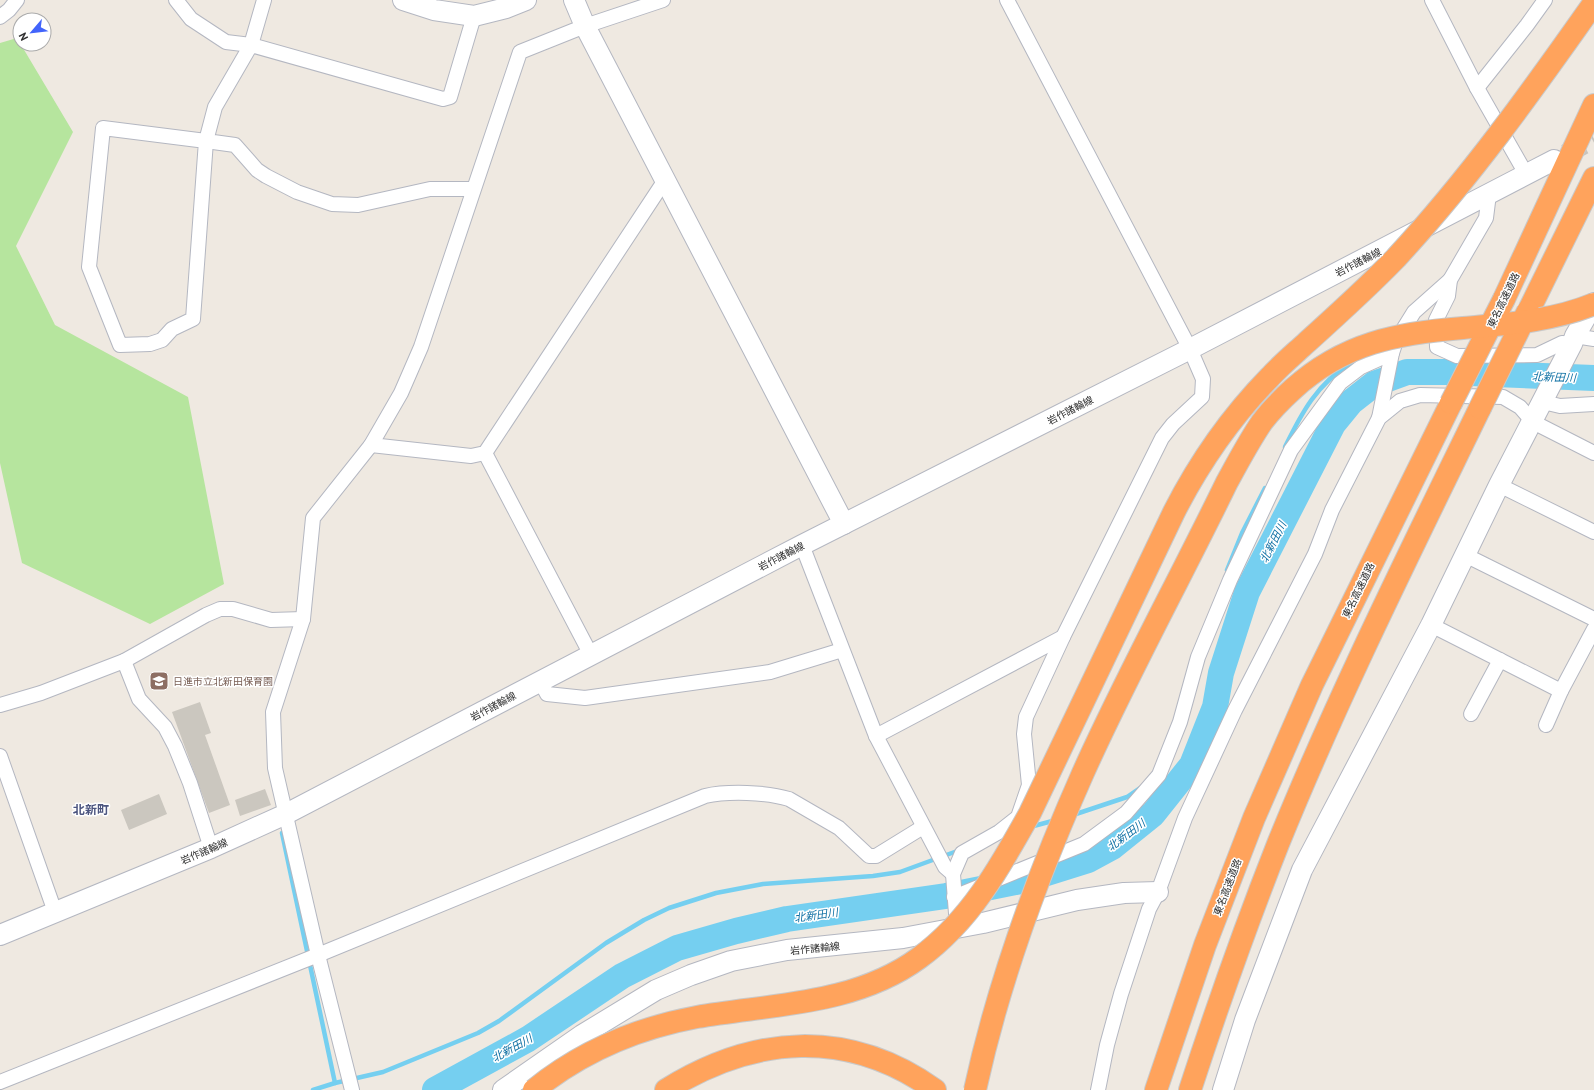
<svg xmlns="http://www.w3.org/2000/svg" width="1594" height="1090" font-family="'PT Sans','Noto Sans JP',sans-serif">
  <rect width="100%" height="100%" fill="#efe9e1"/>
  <!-- green -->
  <path fill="#b6e59e" d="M17 38 73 132 16 246 55 325 188 397 224 584 150 624 22 563 0 463V43Z"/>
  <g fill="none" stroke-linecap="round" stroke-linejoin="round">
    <!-- stream -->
    <g stroke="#75cff0" stroke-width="4.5">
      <path d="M1285 447C1302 412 1317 384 1351 363"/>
      <path d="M1227 570 1242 533 1265 488"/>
      <path d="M1073 815 1127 797 1140 788"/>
      <path d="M1030 827 1056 820"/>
      <path d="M282 833 335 1083 383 1072 478 1033 499 1021 606 943 644 920 669 908 716 893 763 884 873 876 900 872 960 850"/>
      <path d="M313 1090 335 1083"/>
    </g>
    <!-- river -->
    <path stroke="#75cff0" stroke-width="26" d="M435 1090 528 1039 622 976 677 948 736 931 787 919 946 896 1021 881 1088 860 1112 847 1153 814 1192 765 1215 707 1221 673 1247 592 1333 424 1351 402 1374 384 1407 372H1446L1594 378"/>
  </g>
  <!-- building -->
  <g fill="#cbc7bf">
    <path d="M200 702 211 733 205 735 230 805 209 813 172 712Z"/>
    <path d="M265 789 271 805 240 816 235 800Z"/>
    <path d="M159 794 167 814 129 830 121 810Z"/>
  </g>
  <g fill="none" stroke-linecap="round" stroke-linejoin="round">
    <!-- secondary-tunnel -->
    <path stroke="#c8c4bd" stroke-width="20" stroke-dasharray="20 10" stroke-linecap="butt" d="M1566 154 1594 139"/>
    <!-- street casing -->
    <g stroke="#b4b7c1" stroke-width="16">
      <g id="street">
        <path d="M176 0 191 19 226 42 251 45 443 99 450 97 474 16"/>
        <path d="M264 0 251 45 215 107 206 141 235 145 257 170 266 176 297 192 332 204 358 205 430 189H473"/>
        <path d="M1432 0 1477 88 1526 174"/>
        <path d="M0 17 9 10 17 0"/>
        <path d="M1477 88 1527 25 1545 0"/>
        <path d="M103 128 206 141 193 319 172 329 162 340 150 344 120 345 89 267Z"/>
        <path d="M1489 194 1486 218 1450 280 1448 296 1436 320 1437 347 1457 356 1537 355 1562 343 1572 344"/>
        <path d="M1575 336 1594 339"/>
        <path d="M1543 402 1560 406 1594 404"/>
        <path d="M1379 418 1392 353 1396 341 1414 312 1450 280"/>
        <path d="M371 445 471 456 485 453 665 180"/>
        <path d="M485 453 591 655"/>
        <path d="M1499 485 1594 532"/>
        <path d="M802 545 876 736 945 867 953 874"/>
        <path d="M1465 555 1594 619"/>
        <path d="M1431 625 1561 691 1594 629"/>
        <path d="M124 661 139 699 165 727 175 746 190 783 211 848"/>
        <path d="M540 681 547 694 585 698 770 672 842 650"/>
        <path d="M0 705 41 693 124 661 206 615 220 609H233L271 620 303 619"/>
        <path d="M1471 714 1500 660"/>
        <path d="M1546 725 1561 691"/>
        <path d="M876 736 1063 637"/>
        <path d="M0 756 55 912"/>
        <path d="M954 897 1084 844 1126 813 1159 775 1180 722 1198 657 1230 580 1291 450 1340 383 1361 367 1392 353"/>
        <path d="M957 927 953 874 962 853 999 832 1018 817 1029 785 1024 734 1026 717 1063 637 1162 438 1173 424 1202 397 1203 379 1190 349 1007 0"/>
        <path d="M0 1082 318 955 705 796C727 791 767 792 789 799L839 828 869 856H876L923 827"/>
        <path d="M352 1090 318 955 275 768 273 712 303 619 313 518 371 445 401 393 421 347 520 52 585 26 663 0"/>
        <path d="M1098 1090 1107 1045 1121 994 1149 909 1158 892 1185 818 1235 710 1315 554 1332 510 1379 418 1400 401 1420 395 1503 397 1520 407 1533 422 1594 453"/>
      </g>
    </g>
    <!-- secondary casing -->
    <g stroke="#b4b7c1" stroke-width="22">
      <g id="secondary">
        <path d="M403 0 434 10 474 16 506 8 526 0"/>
        <path d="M574 0 585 26 844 524"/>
        <path d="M0 935 211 848 286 814 802 545 1190 349 1554 160"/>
        <path d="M503 1090 582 1035 656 990 691 975 731 961 787 950 903 938 983 923 1077 900 1124 893 1158 892"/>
        <path d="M1223 1090 1245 1020 1302 870 1431 625 1499 485 1572 344 1575 336 1594 303"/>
      </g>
    </g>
    <!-- highway casing -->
    <g stroke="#c9c9c9" stroke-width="24">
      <g id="highway">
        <path d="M1504 299 1594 105"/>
        <path d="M1530 308 1594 178"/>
        <path d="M666 1090C754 1035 848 1028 935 1090"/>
        <path d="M1156 1090 1205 945 1254 818 1312 685 1451 403"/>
        <path d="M1190 1090C1217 1007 1246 925 1278 844 1338 696 1410 552 1480 408"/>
      </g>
    </g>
    <!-- street -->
    <use href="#street" stroke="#fff" stroke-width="14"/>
    <!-- secondary -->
    <use href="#secondary" stroke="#fff" stroke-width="20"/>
    <!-- highway -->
    <use href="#highway" stroke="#ffa35c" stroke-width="22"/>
    <!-- highway-bridge casing -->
    <g stroke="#c9c9c9" stroke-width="24" stroke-linecap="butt">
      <g id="highway-bridge">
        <path d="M1451 403 1504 299"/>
        <path d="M1480 408 1528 311"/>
        <path d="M534 1090C581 1052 638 1028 697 1017 772 1004 855 1005 919 958 970 921 1000 867 1030 813L1174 512C1200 461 1230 418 1270 377 1281 365 1294 354 1306 343 1337 315 1367 288 1396 258 1469 179 1532 91 1594 3"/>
        <path d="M975 1090C998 984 1039 872 1083 773 1127 675 1180 579 1227 482 1238 462 1249 441 1262 422 1271 410 1282 399 1293 389 1344 343 1397 333 1463 328 1507 324 1553 321 1594 304"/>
      </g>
    </g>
    <!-- highway-bridge -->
    <use href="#highway-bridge" stroke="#ffa35c" stroke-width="22"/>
  </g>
  <!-- icons -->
  <defs>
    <g id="school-square" transform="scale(1)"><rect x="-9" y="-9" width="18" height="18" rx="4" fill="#8d6e63" stroke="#fff"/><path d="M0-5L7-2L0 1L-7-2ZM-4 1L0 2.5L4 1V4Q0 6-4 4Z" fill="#fff"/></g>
  </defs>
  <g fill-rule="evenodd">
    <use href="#school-square" x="159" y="681"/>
  </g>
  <g text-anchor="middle" stroke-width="3" stroke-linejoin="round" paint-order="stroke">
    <!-- street labels -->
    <g font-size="10" fill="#2e2e2e" stroke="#fff">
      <text transform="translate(1358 262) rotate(-27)" y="4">岩作諸輪線</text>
      <text transform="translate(1503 300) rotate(-64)" y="4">東名高速道路</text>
      <text transform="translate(1070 410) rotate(-27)" y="4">岩作諸輪線</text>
      <text transform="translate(781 556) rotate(-27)" y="4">岩作諸輪線</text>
      <text transform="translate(1358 590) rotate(-64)" y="4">東名高速道路</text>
      <text transform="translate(493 706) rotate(-28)" y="4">岩作諸輪線</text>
      <text transform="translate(204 851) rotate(-23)" y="4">岩作諸輪線</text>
      <text transform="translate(1227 887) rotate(-69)" y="4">東名高速道路</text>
      <text transform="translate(815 948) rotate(-6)" y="4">岩作諸輪線</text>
    </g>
    <!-- education labels -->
    <g font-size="10" fill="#785e54" stroke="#fff" text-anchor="start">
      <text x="173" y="685">日進市立北新田保育園</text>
    </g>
    <!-- water labels -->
    <g font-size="11" font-style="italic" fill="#0d6fa3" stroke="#fff">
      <text transform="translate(1554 377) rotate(2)" y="4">北新田川</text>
      <text transform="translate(1273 542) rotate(-63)" y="4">北新田川</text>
      <text transform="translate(1126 835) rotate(-37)" y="4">北新田川</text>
      <text transform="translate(816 915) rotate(-8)" y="4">北新田川</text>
      <text transform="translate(512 1048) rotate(-29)" y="4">北新田川</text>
    </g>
    <!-- quarter labels -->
    <g font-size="12" font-weight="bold" fill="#4d5680" stroke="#fff">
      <text x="91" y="814">北新町</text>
    </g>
  </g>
  <!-- north arrow -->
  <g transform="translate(32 32) rotate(242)"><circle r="19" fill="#ffffff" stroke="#ababab"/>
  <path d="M0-3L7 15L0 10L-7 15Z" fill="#4264fb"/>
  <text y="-6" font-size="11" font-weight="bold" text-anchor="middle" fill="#2e2e2e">N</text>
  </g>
</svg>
